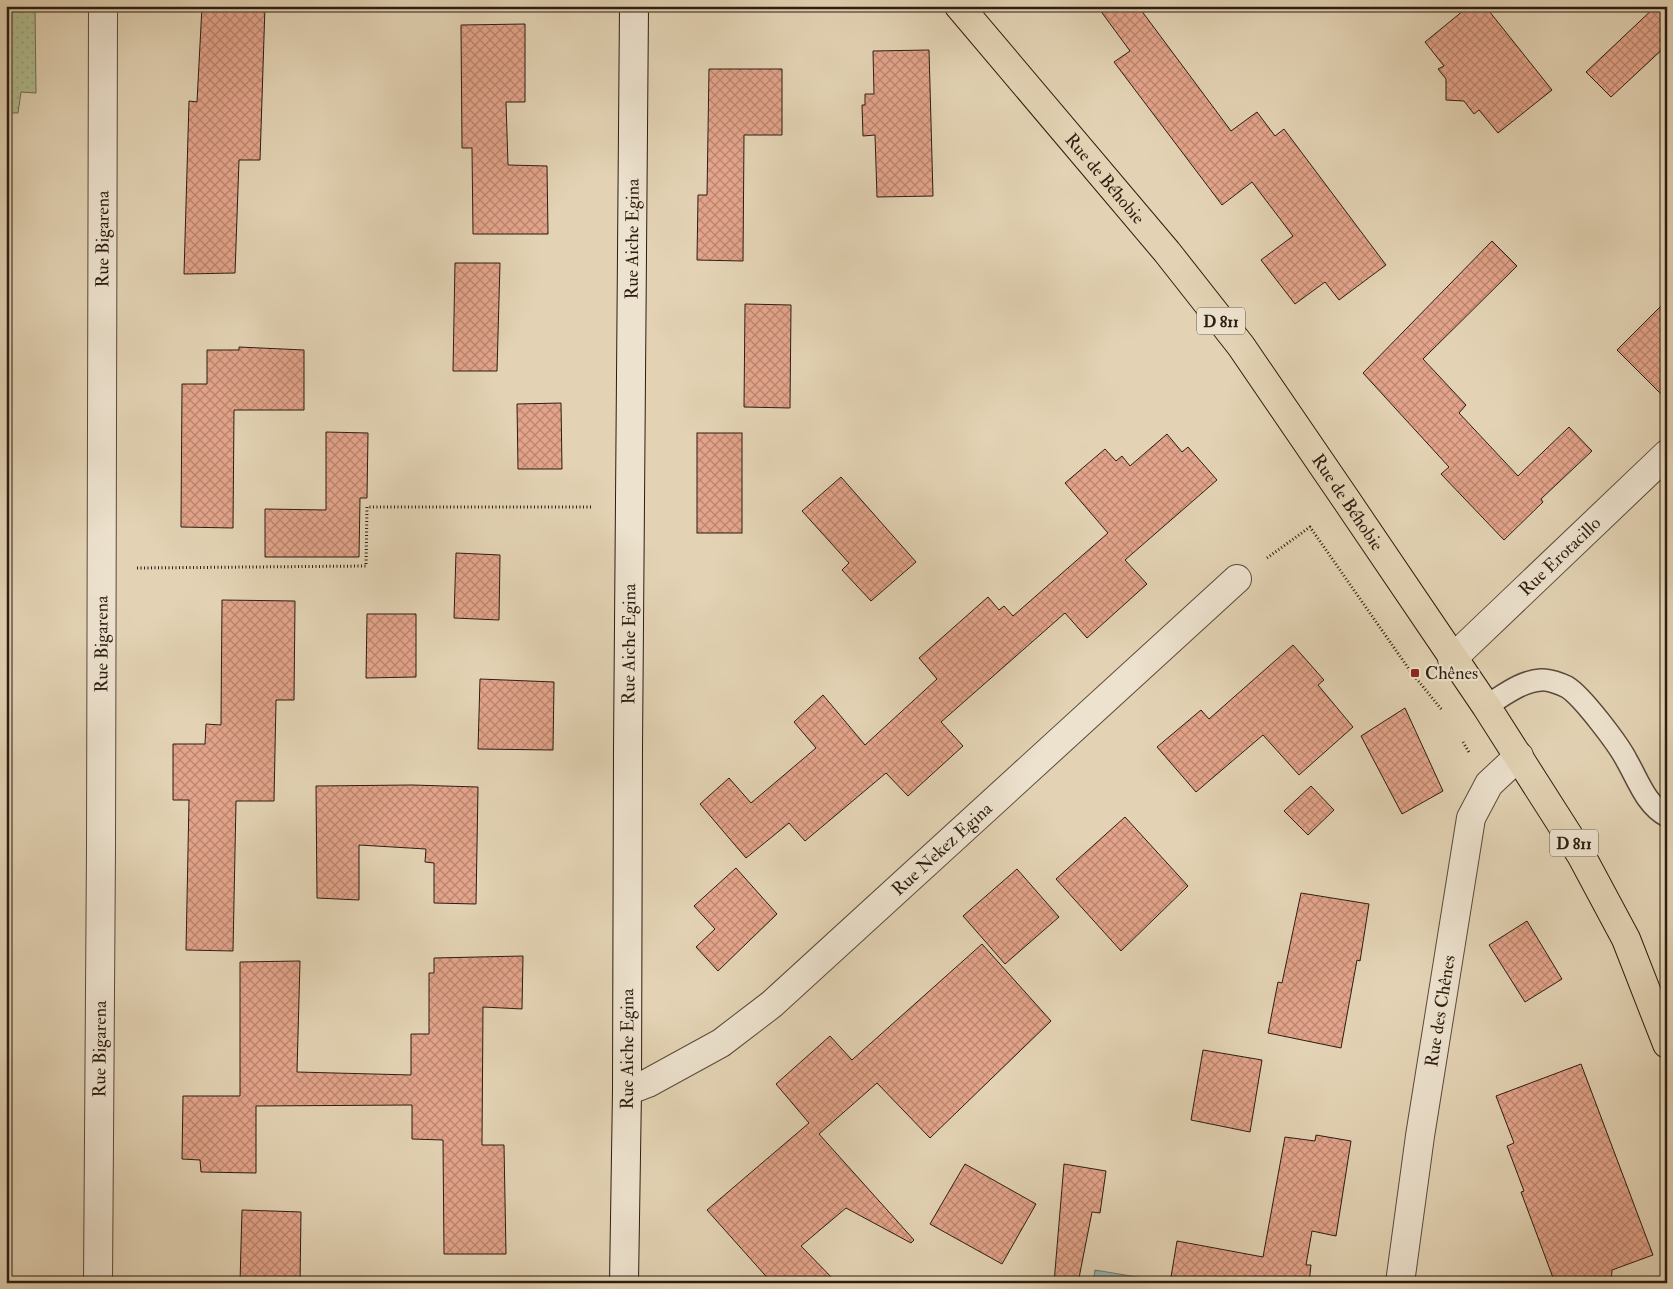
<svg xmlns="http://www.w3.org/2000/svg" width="1673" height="1289" font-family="'IM FELL Double Pica',serif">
  <defs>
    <pattern id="grass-dots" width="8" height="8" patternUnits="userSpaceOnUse" patternTransform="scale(1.25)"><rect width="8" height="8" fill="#b0bd90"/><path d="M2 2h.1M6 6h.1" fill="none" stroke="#98a27b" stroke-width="1.8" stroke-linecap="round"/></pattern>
    <pattern id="water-waves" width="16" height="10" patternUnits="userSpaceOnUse" patternTransform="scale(1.25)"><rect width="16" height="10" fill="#97b6b6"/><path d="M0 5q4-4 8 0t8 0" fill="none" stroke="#7c9393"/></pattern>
    <pattern id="building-cross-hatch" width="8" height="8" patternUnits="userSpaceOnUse" patternTransform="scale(1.25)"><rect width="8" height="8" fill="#e4a48b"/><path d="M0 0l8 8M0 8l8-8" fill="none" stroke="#b98570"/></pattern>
  </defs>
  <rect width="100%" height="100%" fill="#e3d3b4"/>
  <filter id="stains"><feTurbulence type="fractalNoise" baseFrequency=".004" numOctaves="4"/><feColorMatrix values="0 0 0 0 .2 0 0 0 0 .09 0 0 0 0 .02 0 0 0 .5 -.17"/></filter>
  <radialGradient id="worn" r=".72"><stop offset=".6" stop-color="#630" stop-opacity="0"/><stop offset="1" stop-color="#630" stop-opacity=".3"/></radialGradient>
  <!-- grass -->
  <path fill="url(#grass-dots)" stroke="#6e6d50" d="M6 6H35L36 93 21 92 18 113H6Z"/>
  <!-- water -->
  <path fill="url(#water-waves)" stroke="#6d7974" d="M1095 1270 1143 1278 1142 1283H1093Z"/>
  <!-- building -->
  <g fill="url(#building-cross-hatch)" stroke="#2d1d11">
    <path d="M202 6H265L260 160H239L235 273 184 274 189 101 197 102Z"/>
    <path d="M1097 6H1138L1231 131 1257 112 1275 136 1284 129 1386 265 1339 300 1325 282 1295 304 1261 260 1293 236 1252 182 1222 205 1114 62 1130 51Z"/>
    <path d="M1469 6H1485L1552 90 1498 133 1479 110 1474 114 1464 101 1446 100V79L1438 69 1444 66 1425 42Z"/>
    <path d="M1656 6H1667V45L1611 97 1586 72Z"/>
    <path d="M525 24V102H506L508 165 547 166 548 234H473L472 148H462L461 25Z"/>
    <path d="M929 50 933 196 877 197 875 135 863 136 862 105H865V94H874L873 51Z"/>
    <path d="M709 69H782V135H744L743 261 697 260 698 195H707Z"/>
    <path d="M1492 241 1517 266 1423 359 1466 405 1459 413 1518 476 1569 427 1592 451 1541 499 1543 502 1504 540 1441 474 1449 467 1363 373Z"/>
    <path d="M455 263H500L497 371H453Z"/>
    <path d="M1667 300V400L1617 350Z"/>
    <path d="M745 304 791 305 790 408 744 407Z"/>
    <path d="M239 347 304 350V410H234L233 528 181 527 182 384H207V350H239Z"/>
    <path d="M561 403 562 469H518L517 404Z"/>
    <path d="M326 432 368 433 367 498H360L359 557H265V509L326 510Z"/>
    <rect x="697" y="433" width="45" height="100"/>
    <path d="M1167 434 1182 452 1188 447 1217 480 1125 560 1147 584 1087 638 1065 613 941 722 963 746 908 796 886 773 805 841 789 823 746 858 700 804 729 778 751 803 816 748 794 722 823 695 865 745 937 679 919 658 988 597 999 610 1004 606 1013 616 1108 533 1065 483 1105 449 1116 461 1122 456 1130 466Z"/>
    <path d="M841 477 916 562 871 601 842 570 849 563 802 511Z"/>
    <path d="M456 553 500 555 499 620 454 618Z"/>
    <path d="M222 600 295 601 294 700H276L274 801H236L233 951 186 950 189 800H173V744H205L206 724 221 725Z"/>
    <path d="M367 614H416V677L366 678Z"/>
    <path d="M1293 645 1324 680 1318 685 1353 727 1299 775 1263 735 1196 792 1157 747 1201 710 1209 719Z"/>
    <path d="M480 679 554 682 553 750 478 749Z"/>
    <path d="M1405 708 1443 791 1402 814 1361 736Z"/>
    <path d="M412 785 478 787 476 904 434 903V863L425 862 426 849 359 845V900L317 898 316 786Z"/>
    <path d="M1311 786 1334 810 1308 835 1284 811Z"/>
    <path d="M1125 817 1188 886 1121 951 1056 879Z"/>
    <path d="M736 868 777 914 718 971 696 947 715 929 694 906Z"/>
    <path d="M1017 869 1059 917 1005 964 963 916Z"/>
    <path d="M1301 893 1369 904 1360 961 1357 960 1341 1048 1268 1033 1278 982 1282 983Z"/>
    <path d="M1527 921 1562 979 1525 1002 1489 945Z"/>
    <path d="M982 944 1051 1021 930 1138 877 1083 819 1134 914 1240 911 1243 846 1208 801 1246 837 1283H772L707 1210 809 1123 776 1084 830 1036 852 1060Z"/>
    <path d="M523 956 522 1009 483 1007 482 1145H504L506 1254H444L443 1140 412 1139V1105L256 1106V1173L201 1172 200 1160 182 1159 183 1096H240V962L300 961 297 1072 411 1075V1034H429V973H434V958Z"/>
    <path d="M1203 1050 1262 1060 1250 1132 1191 1120Z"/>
    <path d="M1581 1064 1653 1255 1612 1270 1611 1283H1555L1521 1192 1524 1191 1507 1146 1514 1143 1496 1096Z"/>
    <path d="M1316 1135 1351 1141 1336 1236 1312 1231 1306 1265H1311L1309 1283H1170L1177 1241 1263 1257 1285 1137 1315 1141Z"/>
    <path d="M965 1164 1036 1204 1002 1264 930 1224Z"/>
    <path d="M1064 1164 1106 1171 1100 1213 1092 1212 1078 1283H1054Z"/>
    <path d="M242 1210 301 1212 300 1283H240Z"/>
  </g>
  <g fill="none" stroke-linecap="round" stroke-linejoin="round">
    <!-- lane casing -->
    <g stroke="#5a4a3a" stroke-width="24">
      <path id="lane" d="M1486 706C1503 696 1521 681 1541 680 1548 679 1561 684 1567 687 1582 696 1619 745 1627 761 1638 780 1646 805 1667 816"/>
    </g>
    <!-- street casing -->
    <g stroke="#5a4a3a" stroke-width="30">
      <g id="street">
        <path id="s1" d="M1452 659 1667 454"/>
        <path id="s2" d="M627 1091 648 1083 721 1043 772 1004 1237 579"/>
        <path id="s3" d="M98 1283 101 848 103 6"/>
        <path id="s4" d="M1400 1283 1420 1136 1471 818 1489 784 1519 756"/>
      </g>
    </g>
    <!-- secondary casing -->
    <g stroke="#2d1d11" stroke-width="30">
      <g id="secondary">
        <path id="s5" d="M624 1283 627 1091 628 748 634 6"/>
      </g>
    </g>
    <!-- primary casing -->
    <g stroke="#2d1d11" stroke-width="30">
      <g id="primary">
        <path id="s6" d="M959 6 1167 252 1241 346 1347 501 1486 706 1581 855 1626 939 1667 1044"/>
      </g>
    </g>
    <!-- path -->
    <g stroke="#2d1d11" stroke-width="3" stroke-dasharray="1 2.5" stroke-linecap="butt">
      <path d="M1267 558 1310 527 1411 672 1442 710"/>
      <path d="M137 568 366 566 367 507H593"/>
      <path d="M1463 742 1470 754"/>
    </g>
    <!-- lane -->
    <use href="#lane" stroke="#ede2ce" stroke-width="21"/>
    <!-- street -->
    <use href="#street" stroke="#ede2ce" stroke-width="28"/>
    <!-- secondary -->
    <use href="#secondary" stroke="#ede2ce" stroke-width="28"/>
    <!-- primary -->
    <use href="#primary" stroke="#e3d3b4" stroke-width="28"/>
  </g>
  <!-- markers -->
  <rect fill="#8f2418" stroke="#ede2ce" stroke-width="2" x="1410" y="668" width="10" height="10" rx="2.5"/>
  <g text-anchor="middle" stroke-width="4.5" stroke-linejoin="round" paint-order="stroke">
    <!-- shield labels -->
    <g fill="#ede2ce" stroke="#67584a" stroke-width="1">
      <rect x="1197" y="307.5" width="48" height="27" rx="4"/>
      <rect x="1550" y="829.5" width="48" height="27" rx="4"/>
    </g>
    <g font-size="16" font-weight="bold" fill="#2d1d11">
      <text x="1221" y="327">D 811</text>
      <text x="1574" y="849">D 811</text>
    </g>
    <!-- street labels -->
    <g font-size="18" fill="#2d1d11" stroke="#ede2ce">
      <text dy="6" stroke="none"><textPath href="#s6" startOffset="226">Rue de Béhobie</textPath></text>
      <text dy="6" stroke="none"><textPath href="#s3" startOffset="1044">Rue Bigarena</textPath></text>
      <text dy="6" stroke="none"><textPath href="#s5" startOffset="1044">Rue Aiche Egina</textPath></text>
      <text dy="6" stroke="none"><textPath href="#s6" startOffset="631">Rue de Béhobie</textPath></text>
      <text dy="6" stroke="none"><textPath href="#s1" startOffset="149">Rue Erotacillo</textPath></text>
      <text dy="6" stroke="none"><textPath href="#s3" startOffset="639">Rue Bigarena</textPath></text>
      <text dy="6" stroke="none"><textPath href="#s5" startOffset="639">Rue Aiche Egina</textPath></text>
      <text dy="6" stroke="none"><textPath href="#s2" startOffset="400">Rue Nekez Egina</textPath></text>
      <text dy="6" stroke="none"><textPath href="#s4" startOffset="275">Rue des Chênes</textPath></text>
      <text dy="6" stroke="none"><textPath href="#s3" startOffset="234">Rue Bigarena</textPath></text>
      <text dy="6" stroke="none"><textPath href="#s5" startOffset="234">Rue Aiche Egina</textPath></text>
    </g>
    <!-- poi labels -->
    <g font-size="18" fill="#2d1d11" stroke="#ede2ce" text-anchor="start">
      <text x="1425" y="679">Chênes</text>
    </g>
  </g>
  <!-- margin -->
  <rect width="1673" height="1289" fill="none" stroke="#e3d3b4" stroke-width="25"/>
  <rect x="8" y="8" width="1658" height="1274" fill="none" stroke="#2d1d11" stroke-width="2.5"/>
  <rect x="12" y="12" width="1648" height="1264" fill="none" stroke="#2d1d11"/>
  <rect width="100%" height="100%" filter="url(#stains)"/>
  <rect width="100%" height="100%" fill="url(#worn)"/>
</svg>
